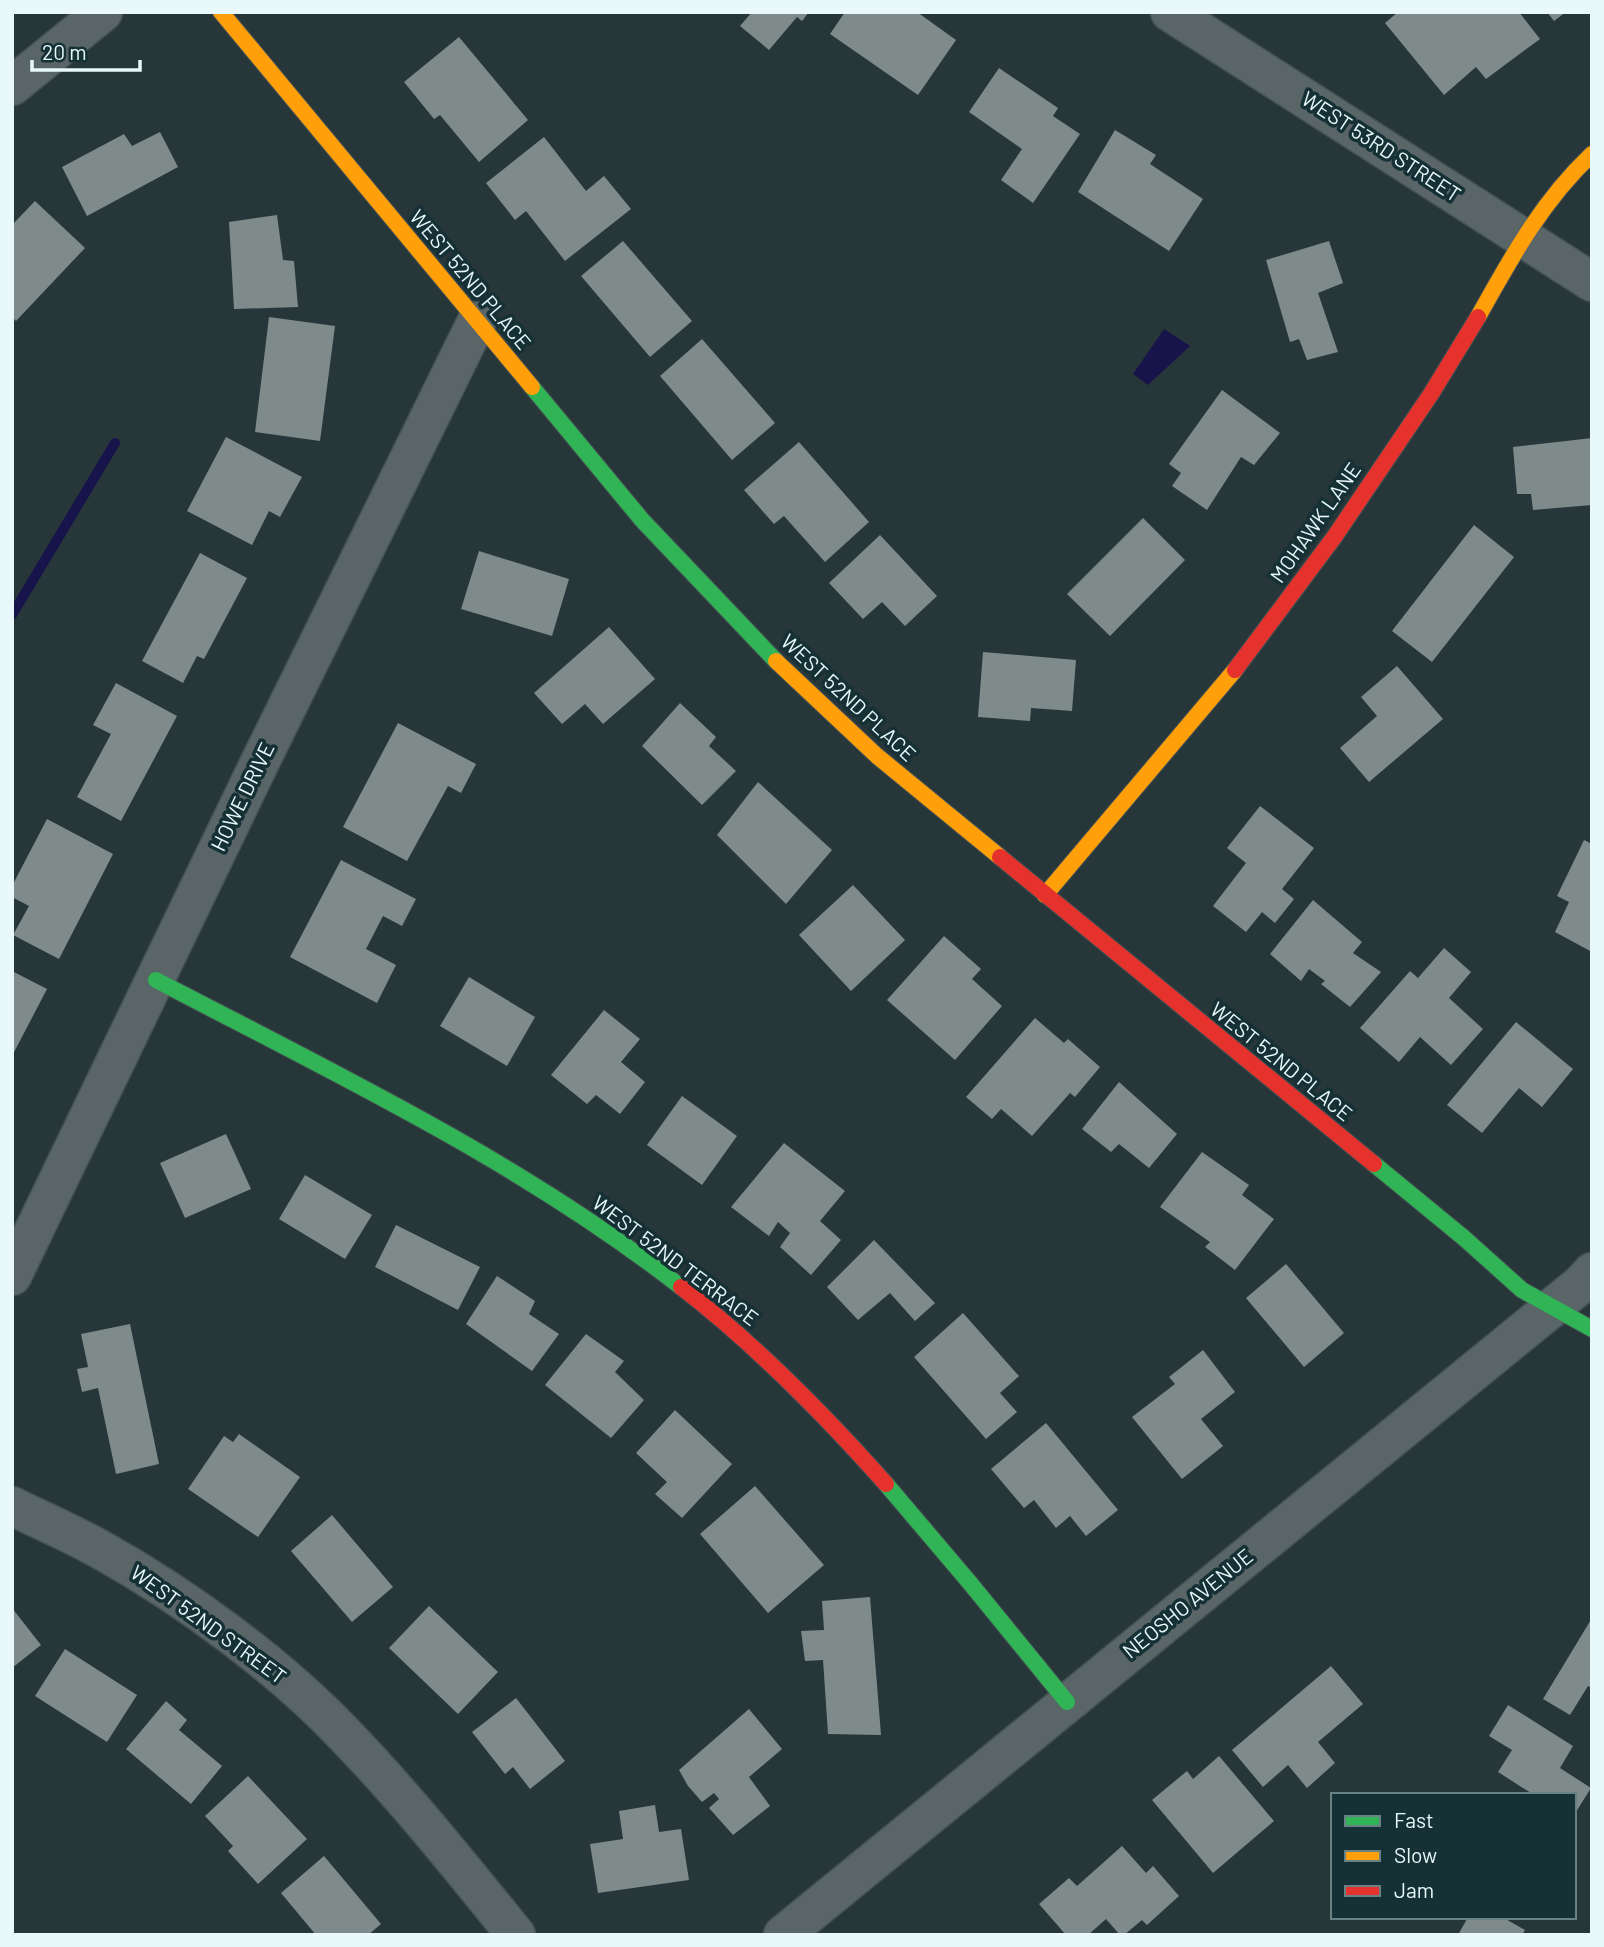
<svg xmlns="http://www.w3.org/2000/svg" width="1604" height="1947" font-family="Barlow,sans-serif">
  <rect width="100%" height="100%" fill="#273639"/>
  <!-- water -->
  <path fill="#17144c" d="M1164 329 1190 346 1148 385 1133 374Z"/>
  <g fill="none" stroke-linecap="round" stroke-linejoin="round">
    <!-- stream -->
    <path stroke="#17144c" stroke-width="10" d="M12 615 115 443"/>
  </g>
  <!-- building -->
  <g fill="#7e8b8a">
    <path d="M752 12H809L802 21 797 17 769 50 740 26Z"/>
    <path d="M845 12H917L956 40 918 95 830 34Z"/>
    <path d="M1398 12H1519L1540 39 1486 79 1476 67 1444 95 1385 23Z"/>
    <path d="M1547 12H1566L1554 21Z"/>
    <path d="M459 37 528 120 479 162 440 115 434 119 404 82Z"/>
    <path d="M999 68 1058 108 1053 116 1080 134 1033 203 1001 180 1022 149 969 112Z"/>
    <path d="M1115 130 1156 155 1150 164 1203 199 1169 251 1078 192Z"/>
    <path d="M160 132 178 167 87 216 62 167 124 134 132 146Z"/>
    <path d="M544 137 586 191 604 176 631 209 565 261 526 211 515 220 486 183Z"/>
    <path d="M35 201 85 248 16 321 12 317V225Z"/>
    <path d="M277 215 283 260 294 261 298 307 234 309 229 222Z"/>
    <path d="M623 241 692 321 650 357 581 276Z"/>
    <path d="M1329 241 1343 283 1318 293 1338 352 1307 360 1299 339 1290 342 1266 260Z"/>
    <path d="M269 317 335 326 320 441 255 432Z"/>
    <path d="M702 339 775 423 732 460 660 376Z"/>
    <path d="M1222 390 1280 433 1254 465 1241 457 1207 510 1172 486 1181 473 1169 464Z"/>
    <path d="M226 437 302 477 280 517 269 511 252 545 187 511Z"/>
    <path d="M1592 438V505L1533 510 1531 494H1517L1513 447Z"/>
    <path d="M799 442 869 522 825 562 784 516 774 524 744 490Z"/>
    <path d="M1143 518 1185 560 1110 636 1067 594Z"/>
    <path d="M1474 525 1514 557 1432 662 1392 631Z"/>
    <path d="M880 535 937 596 905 626 882 602 863 619 829 583Z"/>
    <path d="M479 551 569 579 552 636 461 609Z"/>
    <path d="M200 553 247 578 204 659 197 656 183 683 142 661Z"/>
    <path d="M609 627 655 679 603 724 585 704 562 724 534 693Z"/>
    <path d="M983 652 1076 660 1072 711 1031 708 1030 721 978 717Z"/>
    <path d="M1397 666 1443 719 1369 782 1340 748 1377 716 1361 697Z"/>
    <path d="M116 683 177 716 121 821 77 797 111 734 93 725Z"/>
    <path d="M680 703 716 737 709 746 736 771 702 805 642 746Z"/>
    <path d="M398 723 476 764 461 793 448 786 407 861 343 827Z"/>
    <path d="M758 782 832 850 786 904 717 835Z"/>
    <path d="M1260 806 1314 848 1282 889 1294 899 1275 923 1262 912 1246 932 1213 906 1246 863 1227 848Z"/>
    <path d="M47 819 113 854 59 959 13 935 29 906 12 897V886Z"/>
    <path d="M1584 840 1592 844V952L1555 932 1569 902 1557 896Z"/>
    <path d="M341 860 416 899 402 926 383 916 366 949 396 965 377 1003 290 957Z"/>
    <path d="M853 885 905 940 851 991 799 935Z"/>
    <path d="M1313 900 1362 942 1353 953 1381 972 1350 1007 1321 984 1325 981 1309 969 1301 981 1270 954Z"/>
    <path d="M944 936 981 969 972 979 1002 1006 955 1060 887 1000Z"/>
    <path d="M1444 948 1471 972 1449 998 1483 1029 1451 1065 1420 1037 1399 1062 1360 1028 1410 971 1418 978Z"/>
    <path d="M12 971 47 989 12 1056Z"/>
    <path d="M469 977 535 1017 507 1066 440 1026Z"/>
    <path d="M604 1010 640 1039 621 1062 645 1082 620 1114 596 1095 587 1104 551 1075Z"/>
    <path d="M1035 1018 1064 1043 1068 1039 1100 1067 1075 1097 1070 1093 1032 1136 1001 1109 992 1119 966 1097Z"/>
    <path d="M1516 1022 1573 1069 1542 1107 1519 1088 1482 1133 1447 1105Z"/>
    <path d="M1119 1082 1177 1134 1149 1168 1119 1144 1111 1152 1082 1129Z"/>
    <path d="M682 1096 737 1136 702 1185 647 1145Z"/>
    <path d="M226 1134 251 1189 185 1218 160 1163Z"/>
    <path d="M784 1143 845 1191 820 1221 841 1240 811 1275 780 1247 790 1233 778 1222 769 1236 731 1207Z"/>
    <path d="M1202 1152 1249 1185 1242 1195 1274 1219 1235 1270 1205 1247 1210 1242 1160 1207Z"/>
    <path d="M305 1175 372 1215 345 1259 279 1219Z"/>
    <path d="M396 1225 480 1267 458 1310 375 1267Z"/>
    <path d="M874 1240 935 1303 915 1321 890 1293 858 1320 827 1287Z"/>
    <path d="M1286 1264 1344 1333 1304 1367 1246 1298Z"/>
    <path d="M497 1276 535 1301 529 1314 559 1334 532 1371 466 1324Z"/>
    <path d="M963 1313 1019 1376 1000 1393 1017 1412 986 1439 914 1357Z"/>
    <path d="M130 1324 159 1464 116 1474 98 1388 82 1392 77 1369 88 1367 81 1334Z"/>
    <path d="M586 1334 624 1361 615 1372 644 1400 611 1438 545 1385Z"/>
    <path d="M1203 1350 1235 1392 1201 1419 1223 1446 1182 1479 1132 1417 1175 1384 1169 1377Z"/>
    <path d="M675 1410 732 1464 682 1518 655 1494 667 1482 636 1453Z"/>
    <path d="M1046 1423 1118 1510 1086 1536 1070 1516 1056 1528 1034 1500 1024 1508 991 1469Z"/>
    <path d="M239 1434 300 1477 258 1537 188 1489 224 1436 233 1442Z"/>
    <path d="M755 1486 824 1565 768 1613 700 1534Z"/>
    <path d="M332 1515 393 1587 352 1622 291 1551Z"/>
    <path d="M870 1597 881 1735 828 1734 823 1660 805 1661 801 1631 824 1630 822 1601Z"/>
    <path d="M429 1606 498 1672 458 1714 389 1648Z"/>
    <path d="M12 1608 41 1645 12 1668Z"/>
    <path d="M1592 1618V1688L1588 1686 1570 1715 1543 1699Z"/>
    <path d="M65 1649 137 1695 107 1742 35 1696Z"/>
    <path d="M1331 1666 1363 1704 1318 1742 1335 1763 1307 1788 1288 1765 1263 1787 1232 1750Z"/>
    <path d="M516 1698 565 1761 530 1789 513 1767 505 1774 472 1732Z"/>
    <path d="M166 1701 187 1720 179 1730 222 1766 191 1804 126 1749Z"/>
    <path d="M1508 1705 1573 1746 1560 1768 1591 1788 1574 1815V1795H1534L1498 1772 1512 1750 1489 1736Z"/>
    <path d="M749 1709 782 1749 749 1777 770 1806 733 1835 709 1808 719 1799 714 1793 702 1802 688 1786 679 1770Z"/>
    <path d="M1219 1756 1274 1821 1213 1873 1152 1800 1187 1771 1193 1779Z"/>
    <path d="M248 1776 307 1839 258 1884 228 1851 233 1846 205 1816Z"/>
    <path d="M655 1805 659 1832 681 1829 689 1880 598 1893 590 1844 623 1839 619 1811Z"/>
    <path d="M1122 1846 1146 1873 1153 1866 1179 1896 1147 1925 1142 1920 1124 1935H1120L1106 1919 1088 1935H1066L1039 1904 1069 1878 1077 1886Z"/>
    <path d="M324 1856 381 1924 368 1935H316L281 1893Z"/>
    <path d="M1468 1917H1502L1525 1930 1522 1935H1458Z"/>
  </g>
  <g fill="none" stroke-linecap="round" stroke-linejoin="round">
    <!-- street casing -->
    <g stroke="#445153" stroke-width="41">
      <g id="street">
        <path d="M1170 12 1592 282"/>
        <path d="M12 86 103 12"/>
        <path d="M12 1276 260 762 477 321"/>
        <path d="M12 1506C42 1521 73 1534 103 1551 185 1597 278 1665 343 1733 405 1797 460 1866 516 1935"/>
        <path d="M783 1935 1581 1284 1592 1272"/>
      </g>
    </g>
    <!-- fast casing -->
    <g stroke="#445153" stroke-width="18">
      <g id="fast">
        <path d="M532 387 642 520 776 661"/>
        <path d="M156 980C336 1074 521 1162 681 1287"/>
        <path d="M1374 1164 1464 1238 1522 1290 1592 1329"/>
        <path d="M886 1484 970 1583 1067 1702"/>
      </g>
    </g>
    <!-- slow casing -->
    <g stroke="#445153" stroke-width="18">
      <g id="slow">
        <path d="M221 12 532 387"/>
        <path d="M1478 317C1511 258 1542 201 1592 154"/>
        <path d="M776 661 877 756 1000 857"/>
        <path d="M1045 895 1235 670"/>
      </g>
    </g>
    <!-- jam casing -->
    <g stroke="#445153" stroke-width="18">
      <g id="jam">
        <path d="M1235 670 1335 536 1431 394 1478 317"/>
        <path d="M1000 857 1374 1164"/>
        <path d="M681 1287C756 1345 823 1413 886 1484"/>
      </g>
    </g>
    <!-- street -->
    <use href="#street" stroke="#596567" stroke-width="38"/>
    <!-- fast -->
    <use href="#fast" stroke="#30b455" stroke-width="16"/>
    <!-- slow -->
    <use href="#slow" stroke="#ff9f0a" stroke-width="16"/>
    <!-- jam -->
    <use href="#jam" stroke="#e5322d" stroke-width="16"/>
  </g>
  <g text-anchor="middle" stroke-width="7" stroke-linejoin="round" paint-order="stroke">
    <!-- street labels -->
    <g font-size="21" fill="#e8f8fb" stroke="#153136">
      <text transform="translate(1381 147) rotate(33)" y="7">WEST 53RD STREET</text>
      <text transform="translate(470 280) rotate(50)" y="7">WEST 52ND PLACE</text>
      <text transform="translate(1316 523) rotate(-55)" y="7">MOHAWK LANE</text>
      <text transform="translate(848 698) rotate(43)" y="7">WEST 52ND PLACE</text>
      <text transform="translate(243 797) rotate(-64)" y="7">HOWE DRIVE</text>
      <text transform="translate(1281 1062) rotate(39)" y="7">WEST 52ND PLACE</text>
      <text transform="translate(675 1261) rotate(37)" y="7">WEST 52ND TERRACE</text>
      <text transform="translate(1188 1604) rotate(-39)" y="7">NEOSHO AVENUE</text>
      <text transform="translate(208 1625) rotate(36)" y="7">WEST 52ND STREET</text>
    </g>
  </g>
  <!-- border -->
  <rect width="1604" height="1947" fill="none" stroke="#e8f8fb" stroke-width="28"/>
  <!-- legend -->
  <rect x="1331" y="1793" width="245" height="126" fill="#153136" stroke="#698185" stroke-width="2"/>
  <rect x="1345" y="1816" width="35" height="10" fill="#30b455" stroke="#698185" stroke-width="2"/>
  <text x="1394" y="1828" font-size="21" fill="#e8f8fb">Fast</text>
  <rect x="1345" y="1851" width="35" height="10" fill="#ff9f0a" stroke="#698185" stroke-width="2"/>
  <text x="1394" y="1863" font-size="21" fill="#e8f8fb">Slow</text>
  <rect x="1345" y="1886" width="35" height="10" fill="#e5322d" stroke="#698185" stroke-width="2"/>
  <text x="1394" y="1898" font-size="21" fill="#e8f8fb">Jam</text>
  <!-- scale -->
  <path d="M32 60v10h108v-10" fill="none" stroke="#e8f8fb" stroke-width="3.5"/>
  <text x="42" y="60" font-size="21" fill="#e8f8fb" stroke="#153136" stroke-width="5" paint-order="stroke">20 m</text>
</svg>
